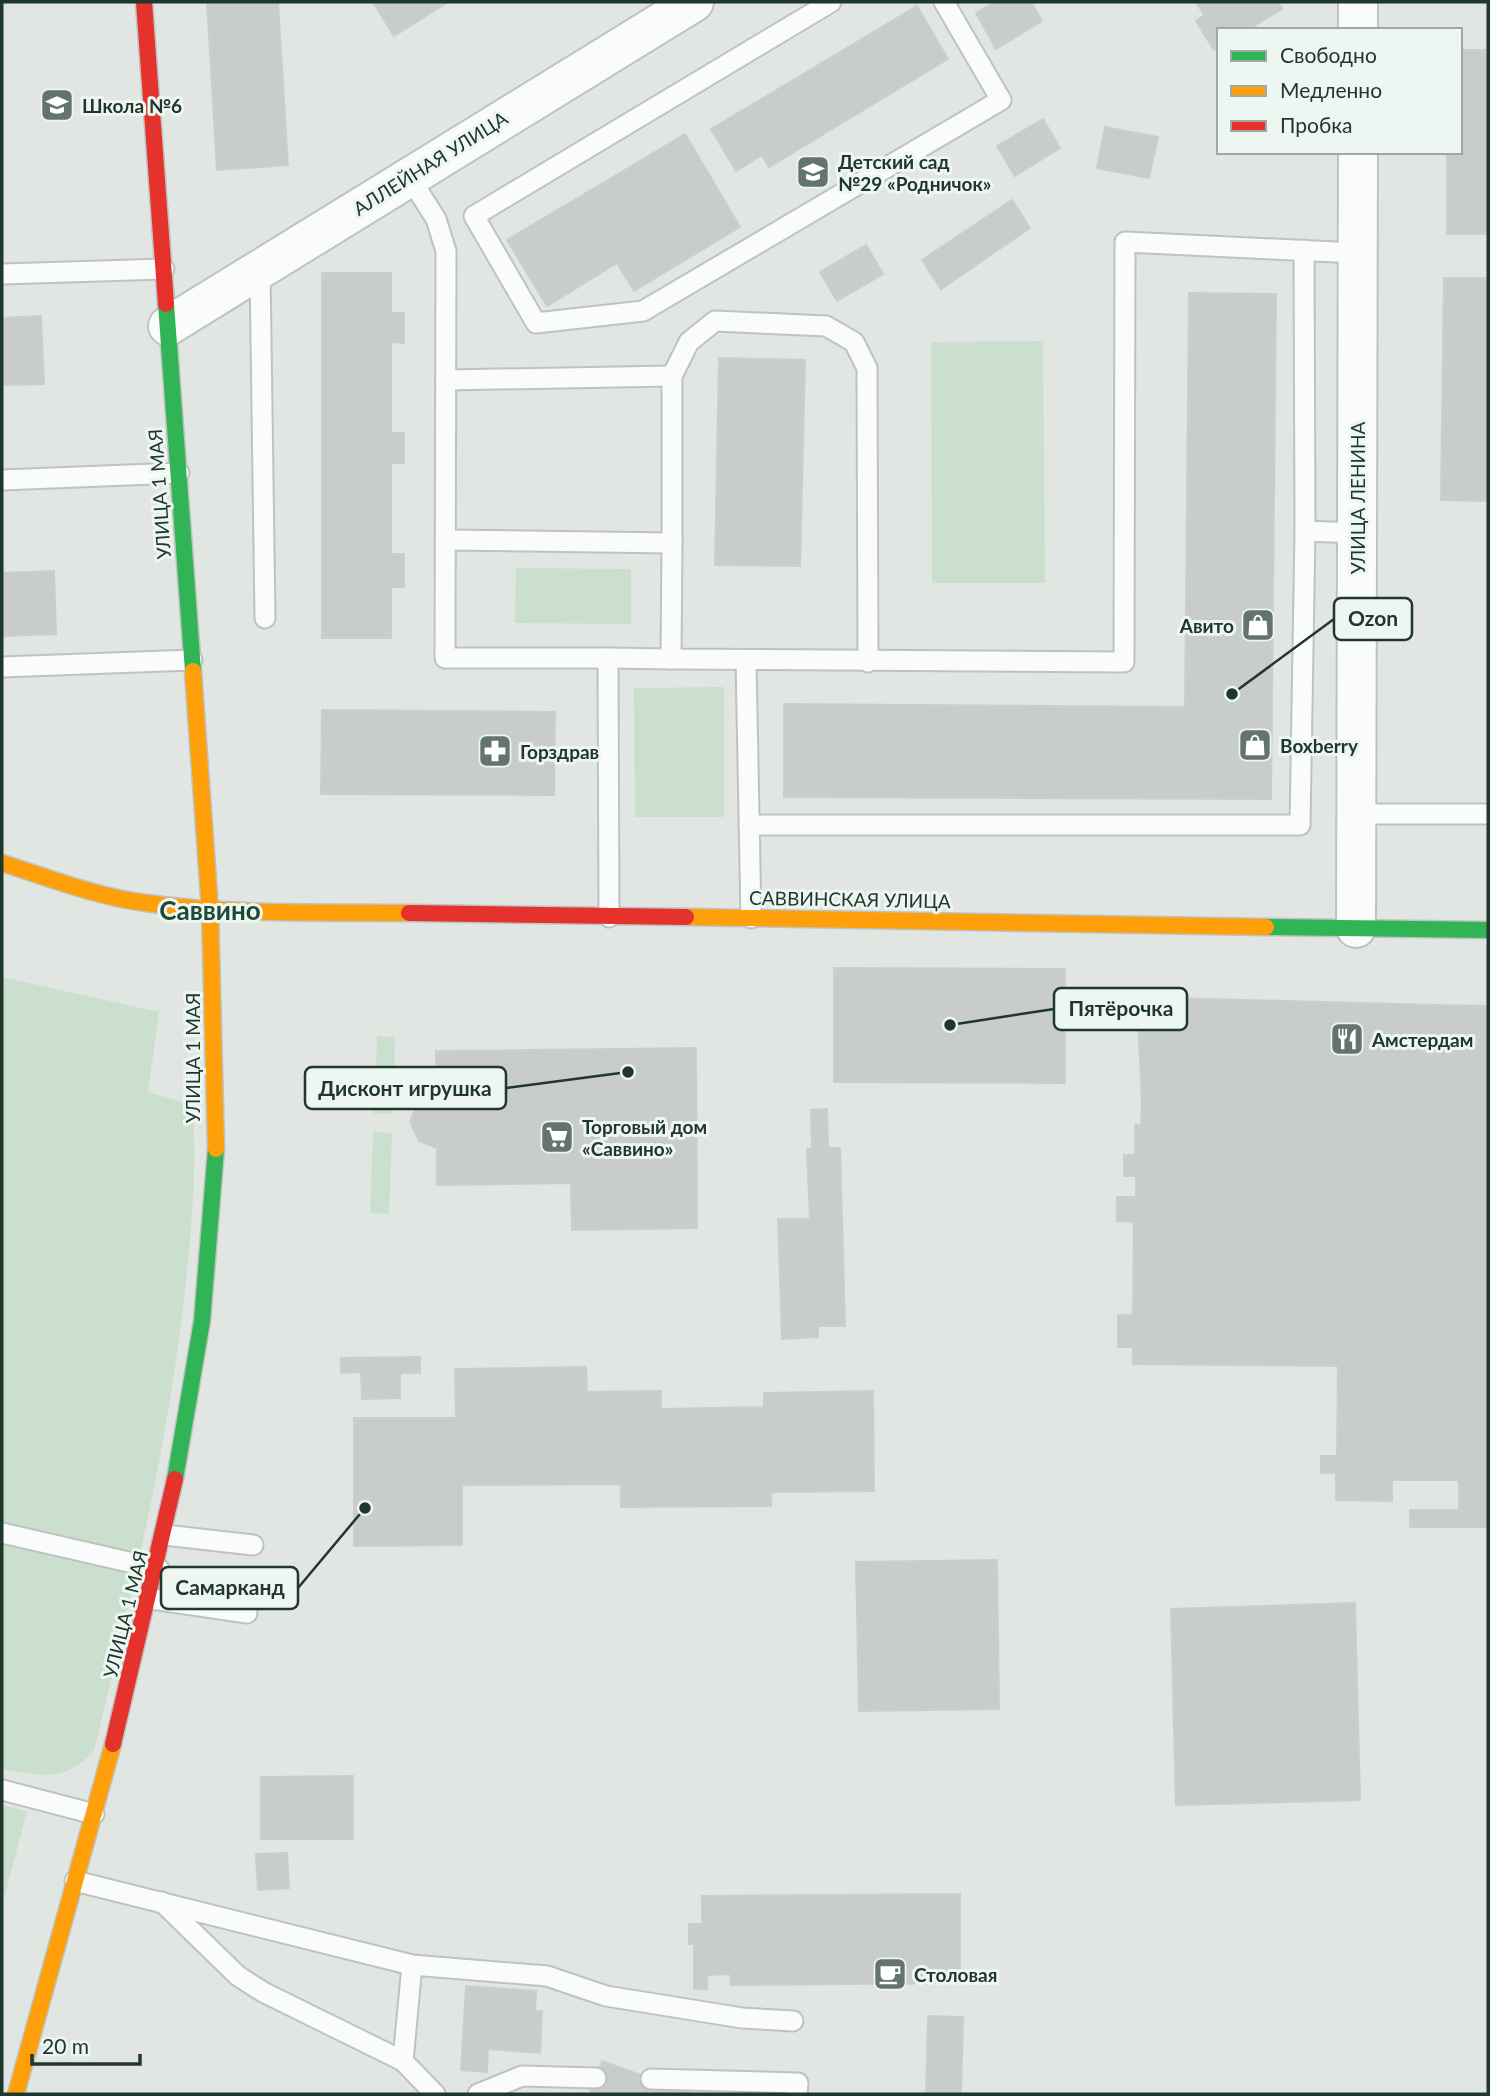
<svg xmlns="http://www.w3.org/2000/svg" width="1490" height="2096" font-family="Lato,sans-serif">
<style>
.green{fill:#cadfce}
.building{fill:#c8cdca;stroke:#cacfcc;stroke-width:2}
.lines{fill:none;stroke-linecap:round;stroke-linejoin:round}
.lane-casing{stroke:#bec3c0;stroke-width:23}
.street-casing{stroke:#bec3c0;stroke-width:42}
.fast-casing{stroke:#bdc4c0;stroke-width:19}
.slow-casing{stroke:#bdc4c0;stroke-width:19}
.jam-casing{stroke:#bdc4c0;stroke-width:19}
.lane{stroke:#fafbfb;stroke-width:19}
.street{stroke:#fafbfb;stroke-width:38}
.fast{stroke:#30b455;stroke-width:16}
.slow{stroke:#ff9f0a;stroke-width:16}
.jam{stroke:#e5322d;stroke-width:16}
.labels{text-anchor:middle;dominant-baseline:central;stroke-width:6;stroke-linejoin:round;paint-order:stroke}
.poi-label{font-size:19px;font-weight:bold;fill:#20372e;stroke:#eef6f1;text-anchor:start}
.street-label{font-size:19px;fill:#20372e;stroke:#eef6f1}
.district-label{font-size:26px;font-weight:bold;fill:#1e4838;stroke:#eef6f1}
.leader{fill:none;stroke:#20372e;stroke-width:2.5}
.callout-dot{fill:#20372e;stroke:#eef6f1;stroke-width:2.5}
.callout{fill:#eef6f1;stroke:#20372e;stroke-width:2.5}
.callout-label{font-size:21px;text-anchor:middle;font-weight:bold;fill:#20372e}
</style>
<rect width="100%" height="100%" fill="#e1e6e3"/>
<g class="green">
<polygon points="1043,341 1045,583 932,583 931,342"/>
<polygon points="516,568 631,569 631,624 515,623"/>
<polygon points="724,687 724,817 635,817 634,688"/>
<path d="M 2,977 L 159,1012 L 148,1092 L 180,1101 L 193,1112 C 197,1175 191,1235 184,1298 C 167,1452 130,1601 94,1751 C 62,1784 43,1775 2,1769 Z"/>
<polygon points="377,1036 395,1037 393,1114 374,1114"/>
<polygon points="373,1132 392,1133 389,1214 370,1213"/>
<polygon points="2,1805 27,1811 2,1906"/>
</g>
<g class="building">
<polygon points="207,2 278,2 288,165 217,170"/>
<polygon points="373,2 448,2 394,36"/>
<polygon points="995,2 1031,2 1042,21 996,49 976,13"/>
<polygon points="1196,2 1278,2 1282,9 1247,30 1219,30 1219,47 1214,50 1196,21 1204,15"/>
<polygon points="917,6 948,59 769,167 762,155 736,171 711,129"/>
<polygon points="1460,50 1488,50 1488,234 1447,234 1447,152 1460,152"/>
<polygon points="1043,119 1060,148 1015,176 997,146"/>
<polygon points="1105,127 1158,137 1149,178 1097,168"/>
<polygon points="685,134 740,227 634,291 617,263 547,306 507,240"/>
<polygon points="1012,200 1030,228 941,289 922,260"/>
<polygon points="866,245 883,274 837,301 820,272"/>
<polygon points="322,273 391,273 391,313 404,313 404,343 391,342 391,433 404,433 404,463 391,463 391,554 404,554 404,587 391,587 391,638 322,638"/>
<polygon points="1444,278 1488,278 1488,501 1441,500"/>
<polygon points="1189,293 1276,294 1271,799 784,797 784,704 1185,707"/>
<polygon points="41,316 44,384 2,385 2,318"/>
<polygon points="719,358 805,360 800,566 715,565"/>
<polygon points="54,571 56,634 2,636 2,573"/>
<polygon points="322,710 555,712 554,795 321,794"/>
<polygon points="834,968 1065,969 1065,1083 834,1082"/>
<polygon points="1137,997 1432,1005 1431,1105 1142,1102"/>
<polygon points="1432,1005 1488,1006 1488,1527 1410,1527 1410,1510 1459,1510 1459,1480 1392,1480 1392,1501 1336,1500 1336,1473 1321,1473 1321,1456 1337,1456 1338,1366 1133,1364 1133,1347 1118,1347 1118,1315 1133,1315 1134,1222 1117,1221 1117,1197 1136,1197 1136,1176 1124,1176 1124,1155 1135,1155 1135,1125 1141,1126 1142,1102 1431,1105"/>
<polygon points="696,1048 697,1228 572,1230 571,1183 437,1185 437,1148 419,1141 410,1122 418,1101 436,1091 436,1051"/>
<polygon points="827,1109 828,1148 840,1148 845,1326 818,1326 818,1337 782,1339 778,1219 810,1219 807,1149 812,1149 811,1110"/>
<polygon points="420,1357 420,1373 400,1373 400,1398 362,1399 361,1372 341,1373 341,1358"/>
<polygon points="586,1367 587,1392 661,1391 661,1409 764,1407 764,1393 873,1391 874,1491 771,1492 771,1506 621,1507 621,1484 462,1485 462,1545 354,1546 354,1418 456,1418 455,1369"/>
<polygon points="997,1560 999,1709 859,1711 856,1562"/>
<polygon points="1355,1603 1360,1800 1176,1805 1171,1609"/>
<polygon points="353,1776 353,1839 261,1839 261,1777"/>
<polygon points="287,1853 289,1888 258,1890 256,1854"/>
<polygon points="960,1894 960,1983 731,1985 730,1974 707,1975 707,1989 694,1989 694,1944 689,1944 689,1924 702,1924 702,1896"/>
<polygon points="466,1986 536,1991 535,2011 542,2011 540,2053 488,2049 487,2072 461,2070"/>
<polygon points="928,2016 963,2017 961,2094 926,2094"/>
<polygon points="602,2061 693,2094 590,2094"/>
</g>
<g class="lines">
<defs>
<g id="lane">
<polyline points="831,2 474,216 536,323 643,311 1001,100 944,2"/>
<polyline points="408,175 436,219 446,251 445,658 608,658 609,917"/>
<polyline points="260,270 265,618"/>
<polyline points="2,274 164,269"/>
<polyline points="446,380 672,376"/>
<polyline points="2,480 179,473"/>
<polyline points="1305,531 1357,533"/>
<polyline points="446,540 672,543 672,376 689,342 715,321 826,326 854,342 867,368 868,662"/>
<polyline points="672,543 671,659 1124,662 1125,242 1357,253"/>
<polyline points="608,658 671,659"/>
<polyline points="746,660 751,918"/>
<polyline points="2,667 192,660"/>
<polyline points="1356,814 1488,814"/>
<polyline points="749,825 1300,825 1305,531 1304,250"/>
<polyline points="2,1533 159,1569"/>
<polyline points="165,1535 253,1545"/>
<polyline points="152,1599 247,1613"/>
<polyline points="2,1790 94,1814"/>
<polyline points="75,1881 412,1965 547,1976 606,1996 742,2018 793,2021"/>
<polyline points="162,1902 238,1976 263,1992 403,2061 435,2094"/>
<polyline points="403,2061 412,1965"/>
<polyline points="651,2079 798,2083 797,2094"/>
<polyline points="478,2094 522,2076 596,2078"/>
</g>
<g id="street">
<polyline points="1358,30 1358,2"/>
<polyline points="168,326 694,2"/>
<polyline points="1356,928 1358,152"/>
</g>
<g id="fast">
<polyline points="166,304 193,671"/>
<polyline points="1266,927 1488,930"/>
<polyline points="175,1479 202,1321 216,1149"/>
</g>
<g id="slow">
<polyline points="193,671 210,910 216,1149"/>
<path d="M 2,863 C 49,878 97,897 146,903 C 233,915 322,912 409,913"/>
<polyline points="686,917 1266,927"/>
<polyline points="16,2094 113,1744"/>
</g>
<g id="jam">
<polyline points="144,2 166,304"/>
<polyline points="409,913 686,917"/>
<polyline points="113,1744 175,1479"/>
</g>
</defs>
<use href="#lane" class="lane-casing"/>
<use href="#street" class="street-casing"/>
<use href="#fast" class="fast-casing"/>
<use href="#slow" class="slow-casing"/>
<use href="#jam" class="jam-casing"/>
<use href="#lane" class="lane"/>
<use href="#street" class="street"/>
<use href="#fast" class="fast"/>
<use href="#slow" class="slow"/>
<use href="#jam" class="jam"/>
</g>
<defs>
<symbol id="school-square" viewBox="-11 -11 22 22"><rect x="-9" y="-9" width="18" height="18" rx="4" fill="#64746d" stroke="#eef6f1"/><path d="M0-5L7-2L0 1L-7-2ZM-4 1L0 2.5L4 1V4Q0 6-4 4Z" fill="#fff"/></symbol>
<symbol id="shop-square" viewBox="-11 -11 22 22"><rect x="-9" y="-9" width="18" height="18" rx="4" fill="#64746d" stroke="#eef6f1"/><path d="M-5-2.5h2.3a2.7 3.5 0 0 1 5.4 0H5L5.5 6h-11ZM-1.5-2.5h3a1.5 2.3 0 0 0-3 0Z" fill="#fff"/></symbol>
<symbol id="pharmacy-square" viewBox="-11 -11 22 22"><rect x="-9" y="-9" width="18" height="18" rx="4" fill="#64746d" stroke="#eef6f1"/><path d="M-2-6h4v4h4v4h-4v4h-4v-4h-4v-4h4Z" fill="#fff"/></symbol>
<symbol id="restaurant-square" viewBox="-11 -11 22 22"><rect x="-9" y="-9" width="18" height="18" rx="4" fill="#64746d" stroke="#eef6f1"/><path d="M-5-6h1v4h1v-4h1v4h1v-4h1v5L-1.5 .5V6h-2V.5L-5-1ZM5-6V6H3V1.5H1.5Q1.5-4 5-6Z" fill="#fff"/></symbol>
<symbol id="supermarket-square" viewBox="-11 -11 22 22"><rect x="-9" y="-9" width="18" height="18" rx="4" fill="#64746d" stroke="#eef6f1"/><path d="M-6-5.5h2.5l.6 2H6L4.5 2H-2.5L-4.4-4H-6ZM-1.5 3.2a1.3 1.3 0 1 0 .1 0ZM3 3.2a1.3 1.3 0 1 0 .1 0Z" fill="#fff"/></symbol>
<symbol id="cafe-square" viewBox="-11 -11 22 22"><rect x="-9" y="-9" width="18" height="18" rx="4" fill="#64746d" stroke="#eef6f1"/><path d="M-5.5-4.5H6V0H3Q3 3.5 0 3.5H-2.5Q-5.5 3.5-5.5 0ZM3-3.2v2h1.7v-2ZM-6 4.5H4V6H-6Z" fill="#fff"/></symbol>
</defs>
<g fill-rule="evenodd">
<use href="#school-square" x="38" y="86" width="38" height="38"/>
<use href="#school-square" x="794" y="153" width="38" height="38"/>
<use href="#shop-square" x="1239" y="606" width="38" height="38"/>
<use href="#shop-square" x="1236" y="726" width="38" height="38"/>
<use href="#pharmacy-square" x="476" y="732" width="38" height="38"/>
<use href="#restaurant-square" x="1328" y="1020" width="38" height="38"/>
<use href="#supermarket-square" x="538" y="1118" width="38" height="38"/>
<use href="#cafe-square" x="871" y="1955" width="38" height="38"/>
</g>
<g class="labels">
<g class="poi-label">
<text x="82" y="105">Школа №6</text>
<text x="838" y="161">Детский сад<tspan x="838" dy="22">№29 «Родничок»</tspan></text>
<text x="1234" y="625" text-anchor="end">Авито</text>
<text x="1280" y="745">Boxberry</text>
<text x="520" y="751">Горздрав</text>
<text x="1372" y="1039">Амстердам</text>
<text x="582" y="1126">Торговый дом<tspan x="582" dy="22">«Саввино»</tspan></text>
<text x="914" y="1974">Столовая</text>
</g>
<g class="street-label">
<text transform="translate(430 163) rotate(-32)">АЛЛЕЙНАЯ УЛИЦА</text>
<text transform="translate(159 494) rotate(-94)">УЛИЦА 1 МАЯ</text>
<text transform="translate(1357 498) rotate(-90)">УЛИЦА ЛЕНИНА</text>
<text transform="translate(850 899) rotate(1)">САВВИНСКАЯ УЛИЦА</text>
<text transform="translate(192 1058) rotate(-90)">УЛИЦА 1 МАЯ</text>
<text transform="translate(125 1614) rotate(-76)">УЛИЦА 1 МАЯ</text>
</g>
<g class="district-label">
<text x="210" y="910">Саввино</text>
</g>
</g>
<path class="leader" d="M1232 694L1334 619M950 1025L1054 1009M628 1072L506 1088M365 1508L298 1588"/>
<g class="callout-dot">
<circle cx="1232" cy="694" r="7"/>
<circle cx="950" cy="1025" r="7"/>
<circle cx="628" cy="1072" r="7"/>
<circle cx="365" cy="1508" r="7"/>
</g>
<g class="callout">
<rect x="1334" y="598" width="78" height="42" rx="7"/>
<rect x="1054" y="988" width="133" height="42" rx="7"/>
<rect x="305" y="1067" width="201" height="42" rx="7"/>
<rect x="161" y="1567" width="137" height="42" rx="7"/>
</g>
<g class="callout-label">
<text x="1373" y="626">Ozon</text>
<text x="1121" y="1016">Пятёрочка</text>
<text x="405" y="1096">Дисконт игрушка</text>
<text x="230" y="1595">Самарканд</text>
</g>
<rect width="1490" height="2096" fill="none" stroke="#20372e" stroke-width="7"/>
<rect x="1217" y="28" width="245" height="126" fill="#eef6f1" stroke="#9caaa3" stroke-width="2"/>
<rect x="1231" y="51" width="35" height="10" fill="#30b455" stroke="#9caaa3" stroke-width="2"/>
<text x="1280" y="63" font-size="21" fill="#20372e">Свободно</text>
<rect x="1231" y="86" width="35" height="10" fill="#ff9f0a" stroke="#9caaa3" stroke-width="2"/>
<text x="1280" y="98" font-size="21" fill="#20372e">Медленно</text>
<rect x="1231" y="121" width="35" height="10" fill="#e5322d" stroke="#9caaa3" stroke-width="2"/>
<text x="1280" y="133" font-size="21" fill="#20372e">Пробка</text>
<path d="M32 2054v10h108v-10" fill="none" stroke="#20372e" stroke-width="3.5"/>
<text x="42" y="2054" font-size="21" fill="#20372e" stroke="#eef6f1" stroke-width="5" paint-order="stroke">20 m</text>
</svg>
